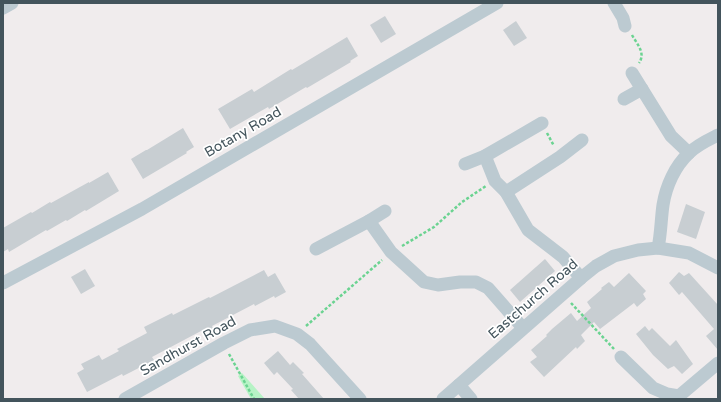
<svg xmlns="http://www.w3.org/2000/svg" width="721" height="402" font-family="'Varela Round',sans-serif">
<style>
.green{fill:#b6f3c5}
.building{fill:#c8ced2}
.lines{fill:none;stroke-linecap:round;stroke-linejoin:round}
.path{stroke:#6bd391;stroke-width:2.5;stroke-dasharray:3 2;stroke-linecap:butt}
.minor{stroke:#bccad1;stroke-width:13}
.labels{text-anchor:middle;dominant-baseline:central;stroke-width:3.5;stroke-linejoin:round;paint-order:stroke}
.street-label{font-size:14px;fill:#43545c;stroke:#fff}
</style>
<rect width="100%" height="100%" fill="#f0eced"/>
<polygon class="green" points="242,373 265,399 251,399 238,376"/>
<g class="building">
<polygon points="385,16 396,34 381,43 370,25"/>
<polygon points="516,21 527,38 514,46 503,30"/>
<polygon points="347,37 358,56 350,61 351,62 307,88 306,87 269,109 268,107 230,129 218,109 252,89 254,92 291,69 292,70"/>
<polygon points="183,128 194,147 186,152 187,153 143,179 131,159 146,150 147,150"/>
<polygon points="108,172 119,191 86,211 85,210 67,221 66,220 47,231 46,230 9,252 8,249 3,252 3,228 31,212 32,213 50,202 51,203 89,182 89,183"/>
<polygon points="686,204 705,212 696,239 677,232"/>
<polygon points="545,259 555,271 520,302 510,290"/>
<polygon points="85,269 95,286 81,294 71,277"/>
<polygon points="264,270 268,277 275,273 286,292 275,298 274,296 255,306 254,304 212,326 213,328 202,334 201,331 152,357 154,360 131,372 123,376 122,374 87,392 77,373 84,369 81,364 99,355 102,360 119,351 117,349 147,333 144,327 172,313 173,315 209,297 210,298"/>
<polygon points="679,272 684,276 689,273 718,305 718,350 706,336 714,329 682,292 679,295 669,283"/>
<polygon points="629,273 646,291 643,294 646,299 637,307 634,303 600,329 594,322 581,335 585,341 577,349 576,347 544,377 530,362 537,357 531,350 547,336 546,335 552,329 571,313 577,321 591,308 587,302 602,289 601,288 609,282 614,287"/>
<polygon points="645,326 649,331 652,328 670,346 676,340 693,364 682,374 674,366 668,369 653,355 636,334"/>
<polygon points="278,351 290,365 293,362 304,373 302,374 324,399 299,399 291,390 293,389 277,372 274,375 264,363"/>
</g>
<g class="lines">
<g class="path">
<path d="M 632,35 C 637,44 646,53 639,63"/>
<polyline points="547,133 554,146"/>
<polyline points="402,246 434,227 462,202 486,186"/>
<polyline points="571,303 614,349"/>
<polyline points="306,326 382,260"/>
<polyline points="229,354 254,399"/>
</g>
<g class="minor">
<polyline points="614,3 623,18 625,26"/>
<polyline points="3,8 12,3"/>
<polyline points="632,73 671,136 689,153"/>
<polyline points="624,99 642,89"/>
<polyline points="485,156 495,181 506,192 528,230 563,257 581,278"/>
<polyline points="465,164 485,156 542,123"/>
<polyline points="506,192 560,157 582,140"/>
<polyline points="369,221 391,252 424,282 438,285 460,282 476,282 488,288 523,328"/>
<path d="M 658,248 C 661,234 661,219 663,205 C 666,186 675,166 689,153 C 697,145 708,140 718,135"/>
<polyline points="316,249 369,221 385,211"/>
<polyline points="3,283 142,209 497,3"/>
<polyline points="621,357 653,388 667,394 679,396 718,363"/>
<polyline points="459,385 471,399"/>
<polyline points="125,399 224,343 250,330 275,326 297,334 310,344 360,399"/>
<polyline points="443,399 581,278 596,266 614,256 638,250 658,248 689,253 718,268"/>
</g>
</g>
<g class="labels">
<g class="street-label">
<text transform="translate(243 132) rotate(-30)">Botany Road</text>
<text transform="translate(533 299) rotate(-41)">Eastchurch Road</text>
<text transform="translate(188 346) rotate(-29)">Sandhurst Road</text>
</g>
</g>
<rect width="721" height="402" fill="none" stroke="#43545c" stroke-width="8"/>
</svg>
